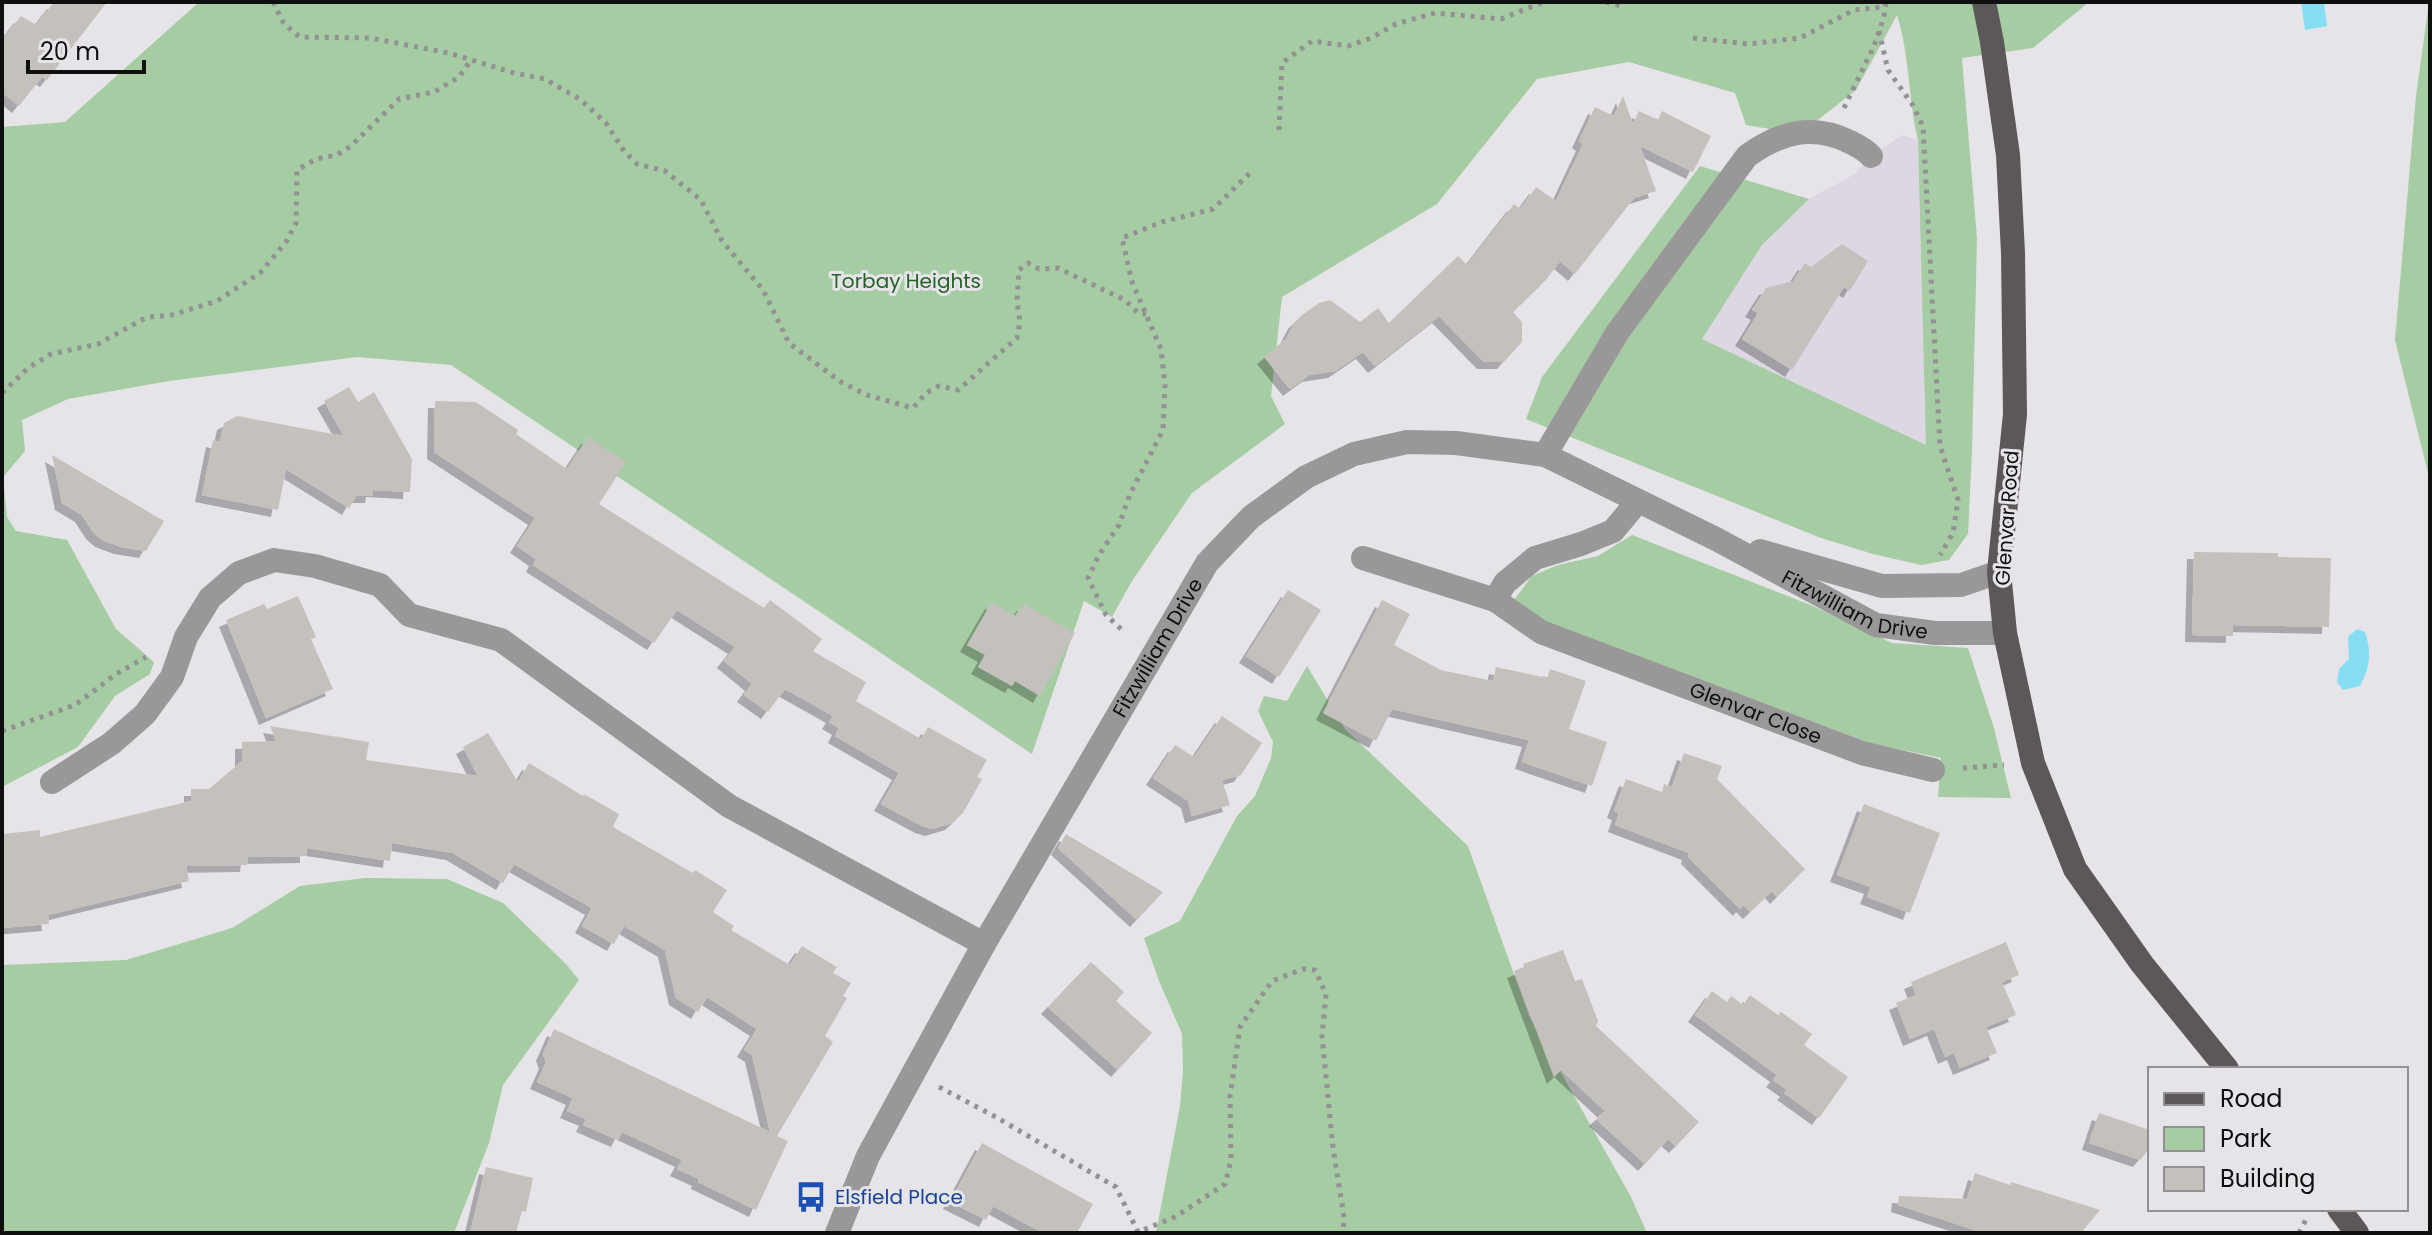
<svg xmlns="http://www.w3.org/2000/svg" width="2432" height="1235" font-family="Poppins,sans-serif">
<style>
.built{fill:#dcd7e2}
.green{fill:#a5cca2}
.water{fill:#86def2}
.building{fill:#c4c1bd;filter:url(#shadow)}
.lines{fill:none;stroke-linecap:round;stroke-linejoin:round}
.path{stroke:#939194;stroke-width:5;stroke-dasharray:4 6;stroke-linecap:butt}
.minor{stroke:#9a9798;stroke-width:24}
.major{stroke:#5c5758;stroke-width:24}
.labels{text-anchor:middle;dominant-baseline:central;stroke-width:6;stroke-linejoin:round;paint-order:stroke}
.park-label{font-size:20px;fill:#226423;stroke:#e7e4e9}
.street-label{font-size:20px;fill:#100f10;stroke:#e7e4e9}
.transit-label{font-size:20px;fill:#164399;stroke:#e7e4e9;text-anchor:start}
</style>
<defs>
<filter id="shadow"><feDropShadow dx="-7" dy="7" stdDeviation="0" flood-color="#0004"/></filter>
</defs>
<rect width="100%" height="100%" fill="#e7e4e9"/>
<polygon class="built" points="1902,135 1918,140 1927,446 1701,339 1762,245 1809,199 1855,174 1871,156"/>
<g class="green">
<path d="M 199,2 L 2089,2 L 2033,48 L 1962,58 L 1977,238 L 1972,451 L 1968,534 L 1949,560 L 1921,565 L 1873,554 L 1821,538 L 1526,419 L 1542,377 L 1700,166 L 1809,199 L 1762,245 L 1702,339 L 1926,445 L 1918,140 C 1908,99 1910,56 1897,15 L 1856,90 L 1800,134 L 1746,125 L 1735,93 L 1629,62 L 1537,79 L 1437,204 L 1282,297 L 1271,396 L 1285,424 L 1192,493 L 1132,581 L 1112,617 L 1084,601 L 1032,754 L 451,365 L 357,357 L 169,381 L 68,399 L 22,420 L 25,451 L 3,477 L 7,517 L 16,531 L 67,540 L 116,629 L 154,662 L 150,674 L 115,696 L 78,747 L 2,787 L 2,127 L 65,122 Z"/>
<polygon points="2429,2 2430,2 2430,481 2395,340 2416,96"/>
<polygon points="1632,535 1813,606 1892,643 1968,648 1994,728 2011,798 1938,797 1941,758 1870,743 1550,624 1513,601 1532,576 1558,565 1598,556"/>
<polygon points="1307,666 1345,729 1468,846 1529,1016 1631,1197 1647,1233 1156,1233 1180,1106 1183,1070 1182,1034 1159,981 1144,938 1180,921 1237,816 1255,796 1271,758 1273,742 1258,711 1264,696 1287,701"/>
<polygon points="365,878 447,879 503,903 566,964 579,980 503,1085 489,1143 454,1233 2,1233 2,965 126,960 232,928 300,886"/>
</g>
<g class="water">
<polygon points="2301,2 2324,2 2327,26 2305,30"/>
<path d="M 2357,629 L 2365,632 C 2372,653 2370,668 2360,686 L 2343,690 L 2337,682 L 2339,669 L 2349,659 L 2348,637 Z"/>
</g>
<g class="building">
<polygon points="54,2 107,2 47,80 42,77 19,106 2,92 2,40 21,16 36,25"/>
<polygon points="1623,96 1633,124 1639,111 1658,120 1662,111 1711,136 1693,172 1640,146 1656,191 1634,198 1575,274 1560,261 1546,280 1513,312 1522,322 1522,342 1504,362 1484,362 1439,316 1375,366 1363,352 1335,371 1309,375 1290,389 1264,357 1286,339 1295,322 1302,315 1319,303 1330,300 1360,322 1378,308 1389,323 1458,256 1467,265 1514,204 1520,209 1536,187 1556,201 1583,144 1579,141 1595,107 1614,116"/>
<polygon points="1842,244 1868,261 1850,291 1844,287 1792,370 1742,339 1758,313 1752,310 1766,288 1793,281 1805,263 1811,267"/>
<polygon points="349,387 358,402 374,392 412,459 410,492 373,490 372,496 356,496 349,508 286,469 278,510 202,495 213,440 220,442 224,423 237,416 344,436 324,401"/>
<polygon points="435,401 476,402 518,430 516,434 567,469 588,437 626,462 599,504 764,608 770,600 822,639 813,651 866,682 856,701 921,739 928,727 987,760 977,777 982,779 963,813 952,823 932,829 922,826 881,804 899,773 835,736 839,728 829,722 833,716 785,689 768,712 744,695 752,684 724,661 735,647 677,610 654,643 533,565 536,559 517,546 535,518 434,452"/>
<polygon points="52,455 164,521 146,551 121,547 102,540 93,532 82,515 62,503"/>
<polygon points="2194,552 2278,553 2278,557 2331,558 2329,627 2233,625 2233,636 2192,635"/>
<polygon points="1288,590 1321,610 1279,677 1246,656"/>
<polygon points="298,596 316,637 311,639 333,689 266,718 226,620 264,604 267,609"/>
<polygon points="1382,600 1410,614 1394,645 1441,670 1493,681 1496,667 1547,678 1550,669 1586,681 1569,729 1607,742 1592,786 1522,762 1529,740 1392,709 1376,741 1323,713"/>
<polygon points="992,602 1015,616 1024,604 1075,633 1040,696 1015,681 1012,686 978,667 985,655 967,645"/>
<polygon points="1222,716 1262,743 1241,775 1222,780 1230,805 1192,816 1188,801 1153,778 1175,745 1194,757"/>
<polygon points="270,726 369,742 366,760 478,776 463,747 488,733 518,782 529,763 583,796 584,794 619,814 613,827 693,873 695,870 727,890 713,912 734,926 731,930 790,965 802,946 837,967 833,973 851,983 843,996 847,998 825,1036 833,1042 777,1136 788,1141 756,1210 698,1182 699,1179 677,1169 682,1160 622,1132 618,1140 583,1125 586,1119 567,1111 573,1098 537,1082 546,1062 543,1054 554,1029 770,1132 752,1055 744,1050 757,1029 707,997 698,1012 676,998 665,950 624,926 614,944 582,926 592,908 514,864 503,883 453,853 392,843 390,861 307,848 307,856 248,857 247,865 186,866 189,881 48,915 49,924 2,928 2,834 40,830 40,837 191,801 191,789 209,789 242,761 242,742 276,741"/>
<polygon points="1684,753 1722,766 1717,779 1805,869 1777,897 1772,891 1750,912 1743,905 1740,909 1688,857 1689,853 1615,825 1619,813 1614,811 1626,779 1662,792 1664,784 1672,787"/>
<polygon points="1864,804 1940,833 1910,913 1867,897 1871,887 1837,875"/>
<polygon points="1066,834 1163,892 1137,920 1058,848"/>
<polygon points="2006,942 2019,975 2002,982 2016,1015 1986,1027 1997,1053 1960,1068 1954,1053 1945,1057 1934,1029 1910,1039 1896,1003 1916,995 1911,982"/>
<polygon points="1563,950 1575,981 1582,979 1598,1021 1596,1026 1699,1122 1676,1146 1668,1139 1645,1164 1596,1119 1605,1111 1561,1070 1554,1077 1514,971 1524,967 1523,964"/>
<polygon points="1091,962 1124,992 1116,1001 1152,1033 1118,1070 1048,1007"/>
<polygon points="1712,991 1727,1002 1731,996 1743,1005 1750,995 1778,1015 1781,1012 1812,1034 1804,1045 1848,1077 1819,1118 1784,1093 1787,1090 1773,1080 1777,1075 1695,1015"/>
<polygon points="2099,1113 2150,1130 2150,1148 2140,1160 2089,1143"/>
<polygon points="982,1143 1093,1204 1077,1233 1043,1233 993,1206 986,1220 950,1202"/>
<polygon points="486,1167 533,1178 526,1212 522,1211 516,1233 470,1233"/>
<polygon points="1975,1173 2010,1185 2011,1182 2100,1210 2081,1233 1984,1233 1898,1205 1899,1196 1967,1199"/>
</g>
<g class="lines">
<g class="path">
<polyline points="273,2 284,24 300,37 370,38 449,53 514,73 545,79 581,100 606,123 624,151 637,164 665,171 701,200 722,241 763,290 789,343 841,382 867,395 913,408 926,393 939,386 958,390 1017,338 1020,322 1017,301 1019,270 1028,263 1039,269 1058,268 1125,300 1138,313 1146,314"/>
<polyline points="1606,2 1621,6"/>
<polyline points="1879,31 1888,70 1912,104 1923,126 1940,446 1958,500 1953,533 1940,555"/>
<polyline points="1693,38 1748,44 1800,38 1854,10 1884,7"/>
<polyline points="1844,108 1874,46 1884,17 1886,2"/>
<polyline points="1279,130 1282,63 1312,41 1348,46 1371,38 1396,24 1435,13 1501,19 1543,2"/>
<polyline points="2,393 28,368 51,354 98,344 147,317 172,315 217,301 260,273 286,242 296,223 297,170 316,159 337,155 351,146 399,99 434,92 459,77 471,60"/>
<polyline points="1121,629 1106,615 1088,578 1099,555 1119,525 1130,494 1163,430 1165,385 1161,349 1132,282 1122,238 1162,222 1213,209 1250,173"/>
<polyline points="2,731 75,705 116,674 146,657"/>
<polyline points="1963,768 2004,765"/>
<polyline points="939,1087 994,1116 1116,1187 1138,1232 1175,1217 1225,1184 1231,1160 1230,1097 1240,1027 1272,981 1303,969 1315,970 1326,994 1322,1036 1333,1148 1344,1217 1343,1233"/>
<polyline points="2299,1233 2308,1216"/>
</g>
<g class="minor">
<path d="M 1545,455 L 1617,333 L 1747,156 C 1779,133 1812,123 1850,142 C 1858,146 1865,149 1871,156"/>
<path id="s1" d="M 1638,501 L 1613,531 L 1581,544 L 1535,558 L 1505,583 L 1495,600 L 1541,632 L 1862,753 L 1933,770"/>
<polyline points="1760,551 1882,586 1961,585 1999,572"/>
<polyline points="1363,558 1495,600"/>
<polyline points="52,782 112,743 145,714 172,677 186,637 210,598 239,573 274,560 315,566 380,585 409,615 501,640 729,806 984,944"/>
<path id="s2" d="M 837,1233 L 868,1156 L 984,944 L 1207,563 L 1251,517 L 1306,477 L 1354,454 L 1407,442 L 1456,443 L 1545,455 L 1716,539 L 1876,625 L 1935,633 L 2005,633"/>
</g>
<g class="major">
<polyline points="1984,2 1992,42 2008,155 2013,253 2015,414 1999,572 2005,633 2033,763 2075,869 2142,964 2227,1069"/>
<polyline points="2339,1209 2357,1233"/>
</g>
</g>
<defs>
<symbol id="bus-bare" viewBox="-9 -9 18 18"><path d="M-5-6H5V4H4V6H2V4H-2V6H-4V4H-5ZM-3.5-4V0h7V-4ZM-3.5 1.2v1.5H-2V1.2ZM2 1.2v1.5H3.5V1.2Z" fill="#1a4fb4" stroke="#e7e4e9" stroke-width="2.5" paint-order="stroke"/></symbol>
</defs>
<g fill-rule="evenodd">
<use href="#bus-bare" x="789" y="1175" width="44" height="44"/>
</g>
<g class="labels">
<g class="park-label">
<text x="906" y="281">Torbay Heights</text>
</g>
<g class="street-label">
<text transform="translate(2007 518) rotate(-86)">Glenvar Road</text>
<text stroke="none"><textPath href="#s2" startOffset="1490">Fitzwilliam Drive</textPath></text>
<text stroke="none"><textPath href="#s2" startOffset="668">Fitzwilliam Drive</textPath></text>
<text stroke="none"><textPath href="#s1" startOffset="466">Glenvar Close</textPath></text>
</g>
<g class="transit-label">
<text x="835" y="1197">Elsfield Place</text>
</g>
</g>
<rect width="2432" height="1235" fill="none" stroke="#100f10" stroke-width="8"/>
<rect x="2148" y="1067" width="260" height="144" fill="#e7e4e9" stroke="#918f92" stroke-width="2"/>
<rect x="2164" y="1093" width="40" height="12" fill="#5c5758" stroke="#918f92" stroke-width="2"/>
<text x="2220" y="1107" font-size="24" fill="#100f10">Road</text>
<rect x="2164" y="1127" width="40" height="24" fill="#a5cca2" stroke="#918f92" stroke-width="2"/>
<text x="2220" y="1147" font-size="24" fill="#100f10">Park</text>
<rect x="2164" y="1167" width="40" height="24" fill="#c4c1bd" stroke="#918f92" stroke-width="2"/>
<text x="2220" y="1187" font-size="24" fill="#100f10">Building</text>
<path d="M28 60v12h116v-12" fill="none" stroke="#100f10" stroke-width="4"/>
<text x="40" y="60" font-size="24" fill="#100f10" stroke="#e7e4e9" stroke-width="6" paint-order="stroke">20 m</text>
</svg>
